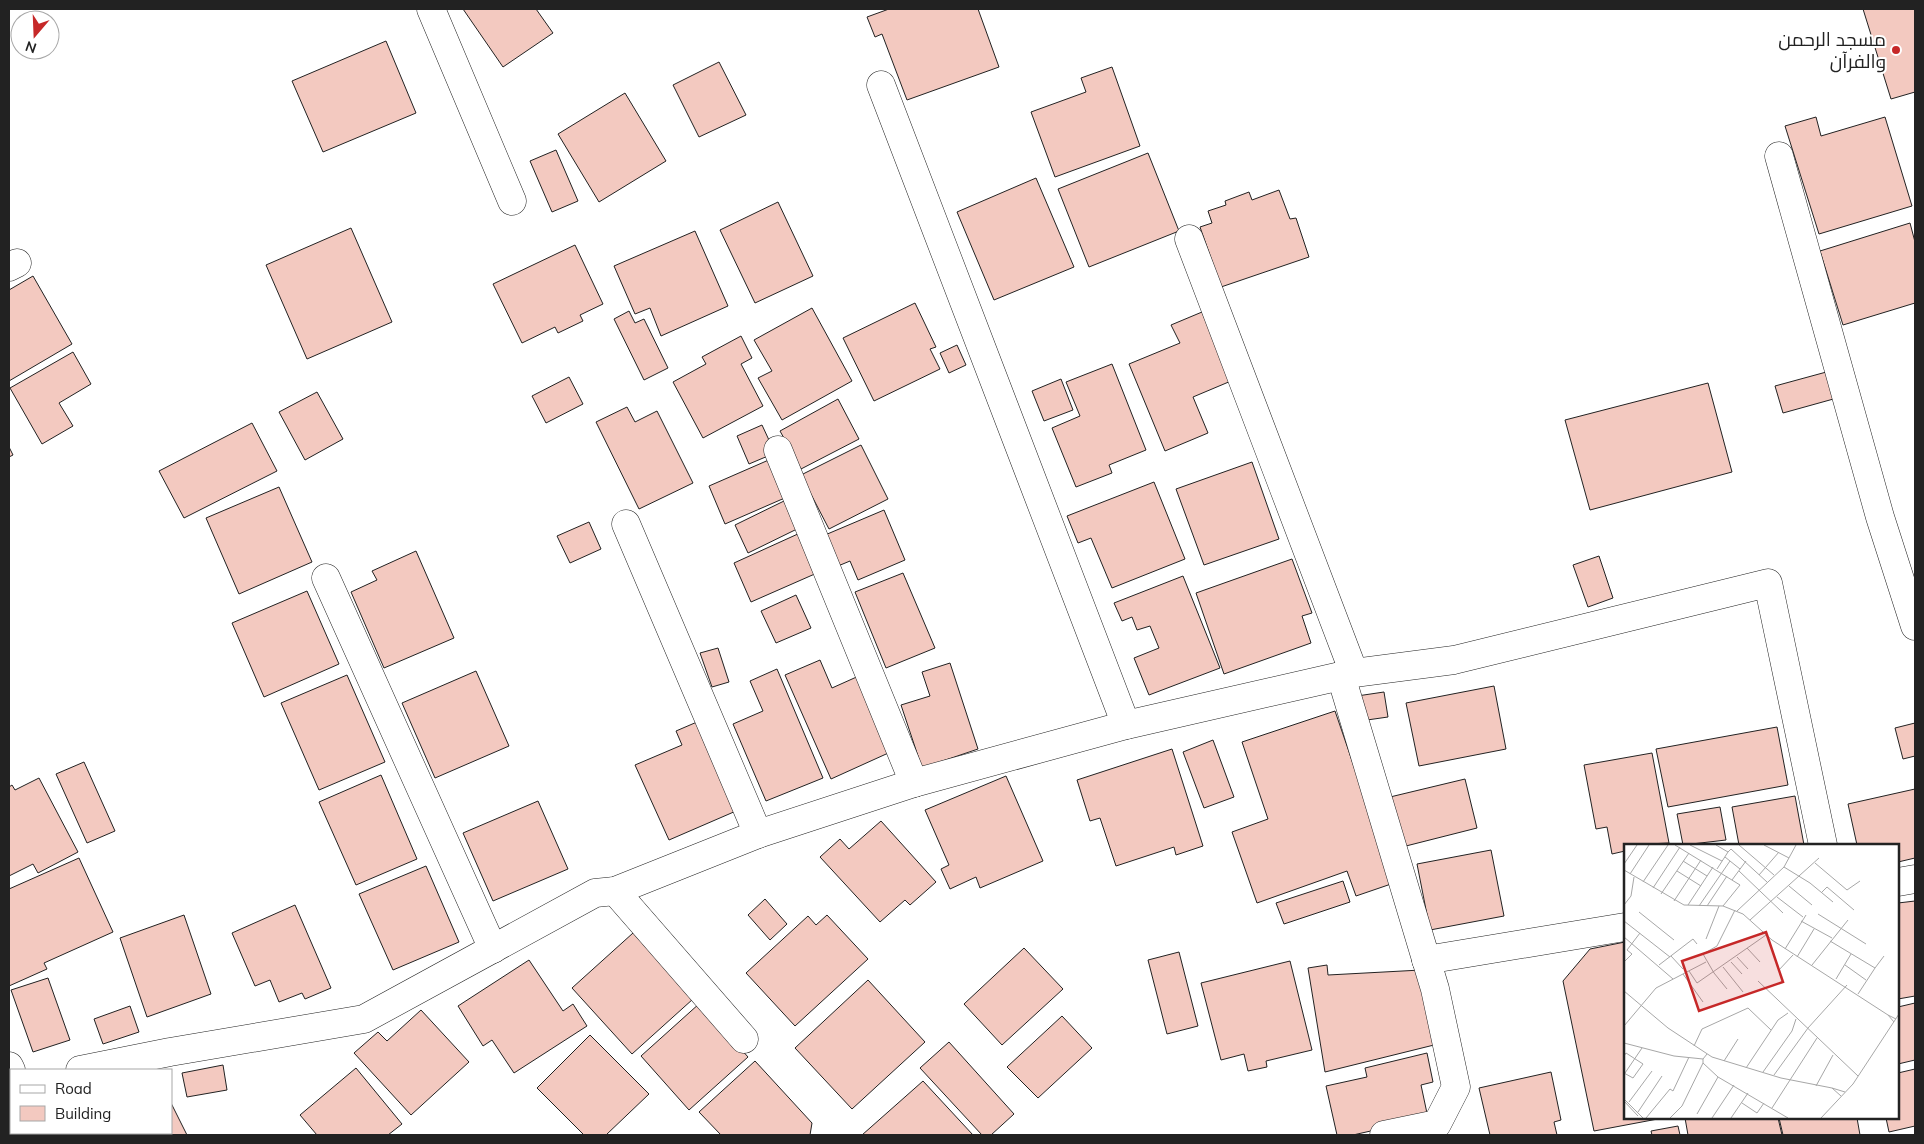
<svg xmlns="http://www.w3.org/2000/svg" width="1924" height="1144" font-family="Mulish,Cairo,sans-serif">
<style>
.building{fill:#f3c9c0;stroke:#222}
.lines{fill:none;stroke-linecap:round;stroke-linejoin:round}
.street-casing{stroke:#222;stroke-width:29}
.secondary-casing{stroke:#222;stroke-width:29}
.street{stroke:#fff;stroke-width:28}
.secondary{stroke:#fff;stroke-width:28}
.poi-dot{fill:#c62828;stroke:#fff;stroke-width:2}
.labels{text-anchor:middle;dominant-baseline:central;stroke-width:4;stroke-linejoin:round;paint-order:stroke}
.poi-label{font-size:19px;fill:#222;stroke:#fff;text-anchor:end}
.inset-road{fill:none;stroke:#a7a7a7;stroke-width:1}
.view{fill:#c62828;fill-opacity:0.15;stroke:#c62828;stroke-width:2.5}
.inset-edge{fill:none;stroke:#222;stroke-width:2.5}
</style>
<rect width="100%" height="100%" fill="#fff"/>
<g class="building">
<polygon points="463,9 536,9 553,33 503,67"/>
<polygon points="889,9 978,9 999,67 907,100 882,34 875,37 867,17"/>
<polygon points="1863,9 1915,9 1915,92 1891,99"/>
<polygon points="386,41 416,113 323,152 292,81"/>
<polygon points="719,62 746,115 699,137 673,85"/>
<polygon points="1112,67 1140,146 1055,177 1031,112 1086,92 1081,78"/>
<polygon points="625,93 666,161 599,202 558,134"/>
<polygon points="1816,117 1821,136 1885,117 1912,206 1819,234 1785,126"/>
<polygon points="556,150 578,201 552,212 530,161"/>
<polygon points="1148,153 1179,231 1089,267 1058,189"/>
<polygon points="1036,178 1074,267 994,300 957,212"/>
<polygon points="1279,190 1290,219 1296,218 1309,257 1221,287 1200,227 1212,223 1208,211 1226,205 1225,201 1249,192 1252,200"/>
<polygon points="778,202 813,276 755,303 720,230"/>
<polygon points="1910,223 1915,242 1915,303 1843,325 1820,251"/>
<polygon points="351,228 392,322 307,359 266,265"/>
<polygon points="695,231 728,306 661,336 650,308 635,314 614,266"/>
<polygon points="575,245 603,304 580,315 583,321 558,333 555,327 522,343 493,284"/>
<polygon points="33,276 72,344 9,381 9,290"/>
<polygon points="915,303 936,347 930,349 940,369 874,401 843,338"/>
<polygon points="812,308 852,381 782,420 758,378 772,371 754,340"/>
<polygon points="629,311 635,323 644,319 668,368 644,380 614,319"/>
<polygon points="1202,312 1231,381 1193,397 1208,433 1165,451 1129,364 1180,343 1171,325"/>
<polygon points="741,336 752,358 741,364 763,406 703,438 673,382 706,364 702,357"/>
<polygon points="957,345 966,365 949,373 940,353"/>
<polygon points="73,352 91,384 59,403 73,426 42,444 10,388"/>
<polygon points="1112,364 1146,450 1109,465 1112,473 1076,487 1052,428 1080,416 1066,382"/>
<polygon points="1830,371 1837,398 1783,413 1775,386"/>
<polygon points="569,377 583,404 546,423 532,396"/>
<polygon points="1061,379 1073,410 1044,421 1032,391"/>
<polygon points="1708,383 1732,472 1590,510 1565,420"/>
<polygon points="317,392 343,439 305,460 279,412"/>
<polygon points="838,399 859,439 801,469 780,431"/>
<polygon points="627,407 635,422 657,411 693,483 639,509 596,422"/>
<polygon points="252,423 277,471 184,518 159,471"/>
<polygon points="762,425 775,453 749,464 737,436"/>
<polygon points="861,445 888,499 829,529 801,475"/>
<polygon points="9,447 13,455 9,457"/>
<polygon points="771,459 787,497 725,524 709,486"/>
<polygon points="1252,462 1279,539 1204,565 1176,489"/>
<polygon points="1154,482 1185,559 1112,588 1091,538 1078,543 1067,516"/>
<polygon points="279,487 312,562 239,594 206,518"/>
<polygon points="784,501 797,529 748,553 735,525"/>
<polygon points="884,510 905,560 858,580 850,561 838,566 825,535"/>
<polygon points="589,522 601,549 570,563 557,536"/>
<polygon points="800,533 817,573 751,602 734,563"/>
<polygon points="416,551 454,638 384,668 351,592 377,580 372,571"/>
<polygon points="1599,556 1613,598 1588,607 1573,565"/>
<polygon points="1292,559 1312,613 1302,616 1311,643 1224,674 1196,593"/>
<polygon points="903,573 935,648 886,668 855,592"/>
<polygon points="1183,576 1220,668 1149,695 1134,658 1159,648 1150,626 1137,630 1132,617 1122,621 1114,603"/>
<polygon points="307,591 339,664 264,697 232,623"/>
<polygon points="796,595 811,628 776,643 761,611"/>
<polygon points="718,648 729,682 712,687 700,653"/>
<polygon points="820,660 832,688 861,675 895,750 831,779 785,675"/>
<polygon points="950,663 978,749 922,768 901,705 930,696 922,672"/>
<polygon points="777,669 823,778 766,801 733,724 763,711 750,681"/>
<polygon points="476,671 509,746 435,778 402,703"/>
<polygon points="347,675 385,762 319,790 281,703"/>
<polygon points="1494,686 1506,749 1419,766 1406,703"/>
<polygon points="1384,692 1388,717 1360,721 1357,696"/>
<polygon points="1335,711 1394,883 1356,896 1347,871 1257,903 1232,832 1268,819 1242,742"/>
<polygon points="697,722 736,811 669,840 635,765 682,745 676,731"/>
<polygon points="1915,723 1915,756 1903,759 1895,728"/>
<polygon points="1777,727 1788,785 1668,807 1656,749"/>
<polygon points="1213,740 1234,797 1204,808 1183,752"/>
<polygon points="1172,749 1203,846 1176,855 1174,847 1116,866 1100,818 1090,821 1077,780"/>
<polygon points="1652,753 1669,843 1625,845 1625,851 1612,854 1607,827 1596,829 1584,765"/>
<polygon points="84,762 115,831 87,843 56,774"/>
<polygon points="381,775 417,859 356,885 319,802"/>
<polygon points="1006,776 1043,861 980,888 976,877 950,889 941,869 949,865 925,810"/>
<polygon points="39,778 78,852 38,873 33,864 9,876 9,787 12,785 15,790"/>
<polygon points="1465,779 1477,828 1402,847 1390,797"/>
<polygon points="1915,789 1915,858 1898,862 1898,845 1857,845 1848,804"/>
<polygon points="1795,796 1804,845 1739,845 1732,807"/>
<polygon points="538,801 568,869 493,901 463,833"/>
<polygon points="1720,807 1726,840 1683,845 1677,814"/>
<polygon points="881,821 936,882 910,905 905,900 880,922 820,857 840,839 849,849"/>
<polygon points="1491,850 1504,916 1430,930 1417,864"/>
<polygon points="79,858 113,932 44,963 47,969 9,986 9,889"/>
<polygon points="426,866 459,942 393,970 359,894"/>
<polygon points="1343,881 1350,902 1284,924 1276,903"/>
<polygon points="765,899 787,924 770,940 748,915"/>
<polygon points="1915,901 1915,996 1898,999 1898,903"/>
<polygon points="295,905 331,988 305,999 302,993 279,1002 270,980 255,986 232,933"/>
<polygon points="184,915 211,994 147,1017 120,938"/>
<polygon points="827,915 868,959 795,1026 746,973 808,916 816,925"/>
<polygon points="633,933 693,999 632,1054 572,988"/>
<polygon points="1625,942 1625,1118 1663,1118 1594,1131 1563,981 1590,949"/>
<polygon points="1024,948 1063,989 1002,1045 964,1004"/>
<polygon points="1179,952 1198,1026 1167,1034 1148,960"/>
<polygon points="529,960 563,1011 573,1004 587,1026 514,1073 492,1040 483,1046 458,1006"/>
<polygon points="1290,961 1312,1050 1266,1061 1267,1067 1248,1071 1244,1054 1221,1060 1201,983"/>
<polygon points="1327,965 1328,975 1421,970 1438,1044 1325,1072 1308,968"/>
<polygon points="48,978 70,1040 33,1052 11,990"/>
<polygon points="868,980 925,1042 852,1109 795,1048"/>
<polygon points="700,1003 748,1057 689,1110 641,1056"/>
<polygon points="1915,1003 1915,1060 1898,1064 1898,1007"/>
<polygon points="130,1006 139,1032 103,1044 94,1019"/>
<polygon points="421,1010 469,1062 411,1115 354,1053 378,1032 387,1041"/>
<polygon points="1062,1016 1092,1048 1038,1098 1007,1067"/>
<polygon points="590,1035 649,1094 606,1135 584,1135 537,1088"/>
<polygon points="949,1042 1014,1114 991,1135 982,1135 920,1068"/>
<polygon points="1427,1053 1433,1082 1421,1085 1428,1118 1353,1135 1337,1135 1326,1086 1367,1077 1365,1068"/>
<polygon points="755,1061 812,1123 810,1135 721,1135 699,1112"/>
<polygon points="223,1065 227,1090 187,1097 182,1073"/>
<polygon points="356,1068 402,1124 388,1135 317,1135 300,1115"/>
<polygon points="1915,1069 1915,1126 1889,1132 1886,1118 1898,1118 1898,1073"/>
<polygon points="1551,1072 1561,1120 1554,1122 1557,1135 1490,1135 1479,1088"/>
<polygon points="923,1081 973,1135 862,1135"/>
<polygon points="171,1103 187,1135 90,1135 89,1133 171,1133"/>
<polygon points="1685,1118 1778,1118 1782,1135 1688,1135"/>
<polygon points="1779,1118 1857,1118 1860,1135 1783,1135"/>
<polygon points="1678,1126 1680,1135 1652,1135 1651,1131"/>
</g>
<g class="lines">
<defs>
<g id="street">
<polyline points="431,9 512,201"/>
<polyline points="881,85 1126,725"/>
<polyline points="1779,156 1880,517 1915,626"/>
<polyline points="1189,239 1354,673"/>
<polyline points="9,267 17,263"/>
<polyline points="778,450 914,783"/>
<polyline points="626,524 758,834"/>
<polyline points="326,578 493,949"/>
<polyline points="1341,676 1435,989 1456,1087 1437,1124 1384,1135"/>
<polyline points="1898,882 1915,879"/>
<polyline points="615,891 744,1039"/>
<polyline points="1426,960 1625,927"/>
<polyline points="80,1070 170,1052 364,1019 595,893 615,891 758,834 914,783 1126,725 1354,673 1454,660 1768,583 1823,845"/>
</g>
<g id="secondary">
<polyline points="9,1066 11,1070"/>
<polyline points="44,1133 46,1135"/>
</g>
</defs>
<use href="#street" class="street-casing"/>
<use href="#secondary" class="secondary-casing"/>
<use href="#street" class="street"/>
<use href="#secondary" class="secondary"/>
</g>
<circle class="poi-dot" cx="1896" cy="50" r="5"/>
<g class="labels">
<g class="poi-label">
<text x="1886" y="39">مسجد الرحمن<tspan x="1886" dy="22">والفرآن</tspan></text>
</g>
</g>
<g transform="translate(1624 844)">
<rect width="275" height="275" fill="#fff"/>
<path class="inset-road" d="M 51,1 L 116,41 L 99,62M 66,1 L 98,17M 92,1 L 104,8 L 107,5 L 143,38M 115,1 L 150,31M 140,1 L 165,14M 101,13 L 116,25M 59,17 L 83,32M 191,19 L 223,46 L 236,37M 0,20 L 13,1M 160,23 L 186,39 L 209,58M 93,25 L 104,8M 0,26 L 60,61 L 99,62 L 119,70 L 148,96 L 264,171M 53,27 L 77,42M 115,27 L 159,69M 6,30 L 25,1M 135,31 L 155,8M 108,36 L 122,17M 19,38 L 44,1M 165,42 L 188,61M 29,44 L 56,3M 198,48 L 203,43 L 230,66M 37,50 L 65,9M 153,53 L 179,73M 50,57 L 77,16M 0,61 L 7,52 L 10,33M 64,61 L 89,23M 75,62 L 106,17M 83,62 L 103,32M 113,67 L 160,23 L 172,1M 15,68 L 50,96M 194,70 L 242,100M 126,76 L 195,14M 0,77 L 46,113M 177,77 L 208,94M 0,93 L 49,135M 82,95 L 95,62M 206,97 L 251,124 L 260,112M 123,104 L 136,118M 161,105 L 182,71M 47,112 L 59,125M 113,113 L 124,125M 173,113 L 190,85M 0,118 L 8,110 L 3,106 L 16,89M 107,118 L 118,130M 35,121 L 69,95 L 73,100M 188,121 L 224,76M 221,121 L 242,136M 99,123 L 119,148M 65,127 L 73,139 L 142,91M 154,127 L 169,111M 90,129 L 79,110 L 93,102 L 111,66M 90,129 L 103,145M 59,130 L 79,158M 212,135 L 227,110M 134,137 L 234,232M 0,147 L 44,184 L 88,213 L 157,234 L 208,244M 234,150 L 251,124M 270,178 L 264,171 L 272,175M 0,182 L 32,144 L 82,118M 0,199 L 50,212 L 79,215 L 83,210M 70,202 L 78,185 L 124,164 L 147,186M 0,212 L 2,209 L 19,220 L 9,234 L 0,229M 79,215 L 79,219 L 94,233 L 164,274M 100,217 L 114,195M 122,224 L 154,176 L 164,169M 139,228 L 168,187 L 172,175M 1,229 L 18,204M 150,231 L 184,184 L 223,141M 192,242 L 209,211M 217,252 L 208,244 L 221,248M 0,255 L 19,274M 0,257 L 14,272M 5,258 L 28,227M 118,259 L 133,269 L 140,259M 148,264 L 193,194M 14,268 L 38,232M 73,270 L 94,233M 22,274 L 46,245 L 49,247 L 65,213M 46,274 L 58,262 L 79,219M 88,274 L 110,241M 107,274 L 124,249M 197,274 L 229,240 L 275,170"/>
<path class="view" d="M 142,88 L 159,138 L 75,167 L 58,117 Z"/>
<rect width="275" height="275" class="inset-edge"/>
</g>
<rect width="1924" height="1144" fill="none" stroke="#222222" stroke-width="20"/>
<rect x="10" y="1069" width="162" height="65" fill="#ffffff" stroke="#a7a7a7"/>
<rect x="20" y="1085" width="25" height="8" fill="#ffffff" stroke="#a7a7a7"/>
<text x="55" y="1094" font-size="15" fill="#222222">Road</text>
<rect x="20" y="1106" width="25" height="15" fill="#f3c9c0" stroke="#a7a7a7"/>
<text x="55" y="1119" font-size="15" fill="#222222">Building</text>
<g transform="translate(35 35) rotate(199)"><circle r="24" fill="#ffffff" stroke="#a7a7a7"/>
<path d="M0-4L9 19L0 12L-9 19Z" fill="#c62828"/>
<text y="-8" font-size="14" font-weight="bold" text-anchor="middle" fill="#222222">N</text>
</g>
</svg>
